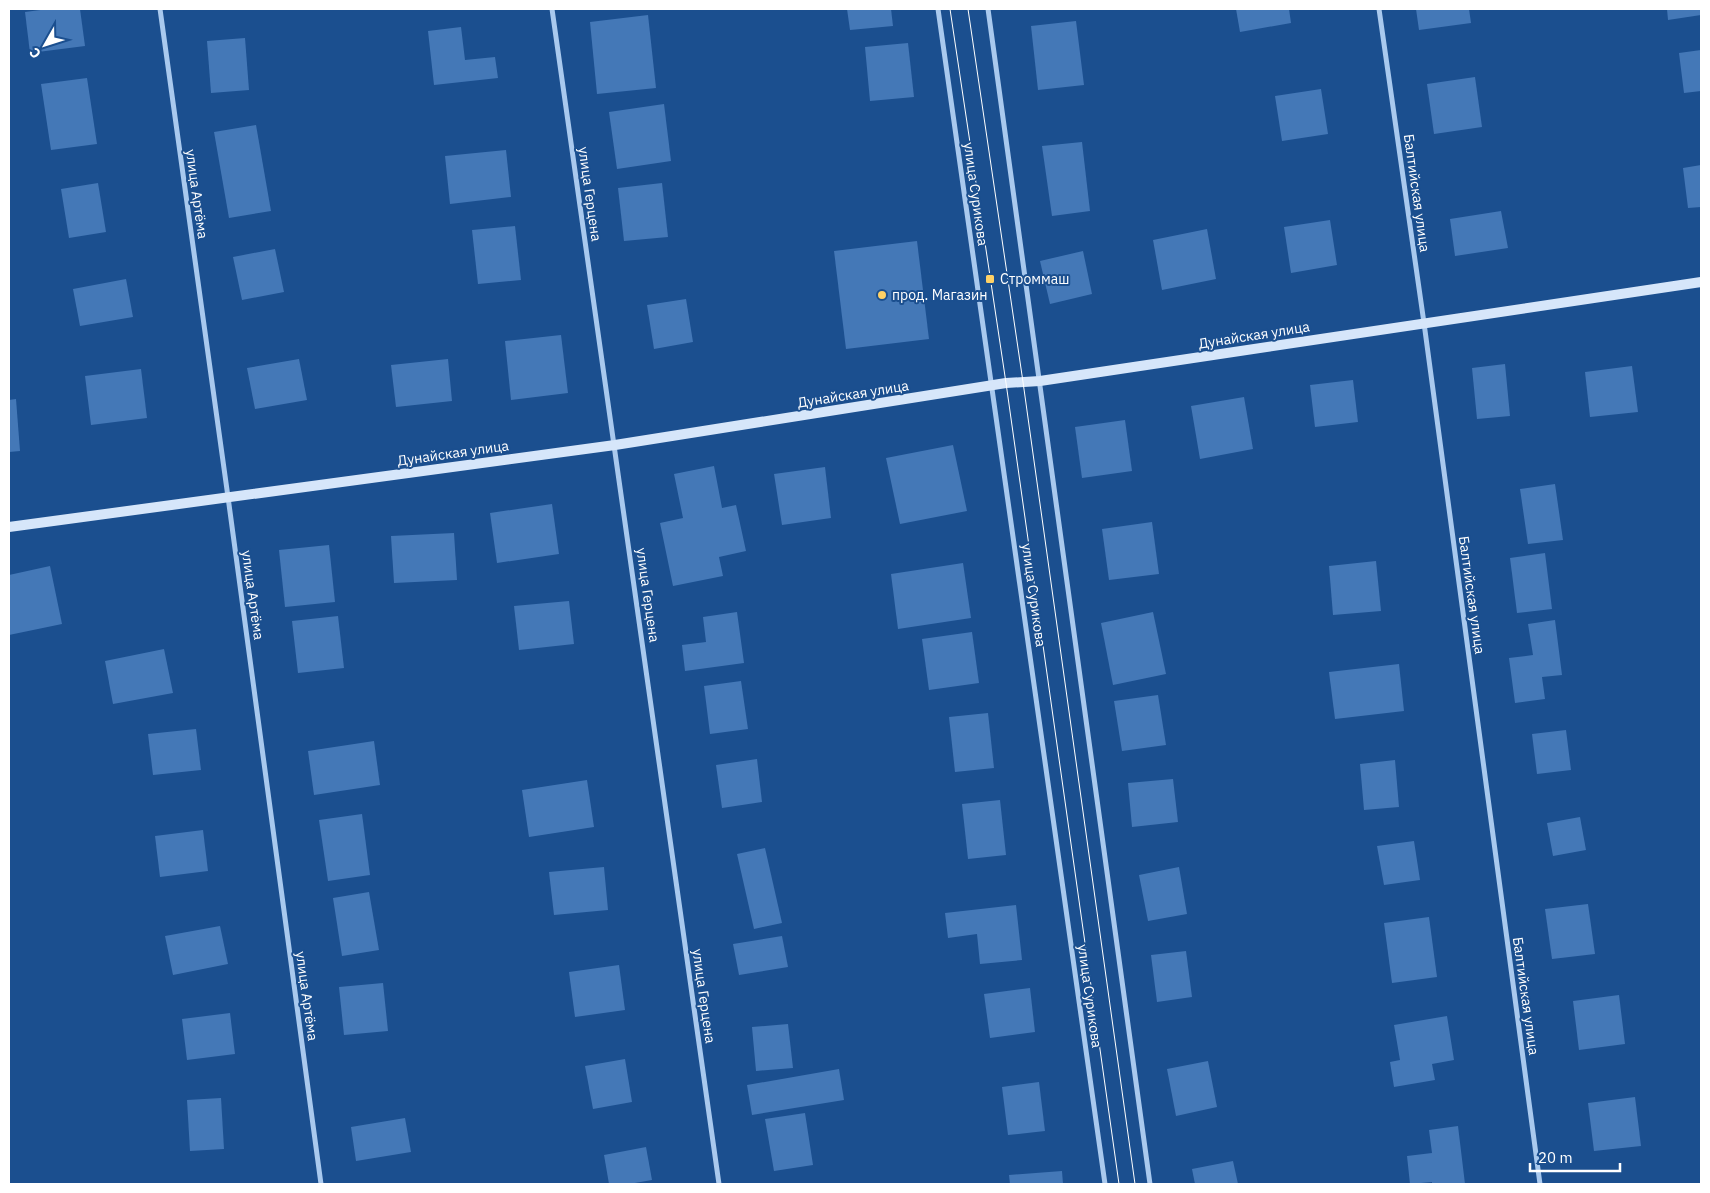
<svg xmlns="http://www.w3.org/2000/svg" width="1710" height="1193" font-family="'IBM Plex Sans',sans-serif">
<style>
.building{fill:#4478b7}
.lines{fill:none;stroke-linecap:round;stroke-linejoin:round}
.street{stroke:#a9c9ee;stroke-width:5}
.secondary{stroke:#d6e6fa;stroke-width:10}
.tram{stroke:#fff;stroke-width:1}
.poi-dot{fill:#ffd166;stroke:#1b4f8f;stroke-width:2}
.labels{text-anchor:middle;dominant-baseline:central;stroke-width:4;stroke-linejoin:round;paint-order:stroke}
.street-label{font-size:14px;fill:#fff;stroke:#1b4f8f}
.poi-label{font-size:14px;fill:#fff;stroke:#1b4f8f;text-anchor:start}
</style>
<rect width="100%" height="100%" fill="#1b4f8f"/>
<g class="building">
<polygon points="48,9 80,9 85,46 30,53 25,12"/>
<polygon points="847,9 891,9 893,26 850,30"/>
<polygon points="1236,9 1289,9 1291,23 1240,32"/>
<polygon points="1416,9 1469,9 1471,23 1419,30"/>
<polygon points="1667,9 1701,9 1701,15 1668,20"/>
<polygon points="648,15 656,88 597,94 590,22"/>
<polygon points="1076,21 1084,85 1038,90 1031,26"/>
<polygon points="461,27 465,60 495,57 498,78 434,85 428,31"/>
<polygon points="245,38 249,90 211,93 207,41"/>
<polygon points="908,43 914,97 870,101 865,47"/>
<polygon points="1701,50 1701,91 1684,93 1679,53"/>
<polygon points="1475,77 1482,127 1434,134 1427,84"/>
<polygon points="87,78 97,144 51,150 41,84"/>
<polygon points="1321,89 1328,134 1282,141 1275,96"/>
<polygon points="664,104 671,161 617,169 609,112"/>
<polygon points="256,125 271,211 229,218 214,132"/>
<polygon points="1082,142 1090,211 1052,216 1042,146"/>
<polygon points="506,150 511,197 450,204 445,156"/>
<polygon points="1701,165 1701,207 1688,208 1683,168"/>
<polygon points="98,183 106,232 69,238 61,189"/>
<polygon points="662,183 668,237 624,241 618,188"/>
<polygon points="1501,211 1508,248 1455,256 1450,219"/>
<polygon points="1330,220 1337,265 1291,273 1284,227"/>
<polygon points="515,226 521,280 478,284 472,230"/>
<polygon points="1207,229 1216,279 1162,290 1153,240"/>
<polygon points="917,241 929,339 846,349 834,251"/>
<polygon points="275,249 284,292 242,300 233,257"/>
<polygon points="1083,251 1092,294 1050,304 1040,261"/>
<polygon points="126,279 133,317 80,326 73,289"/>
<polygon points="686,299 693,342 654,349 647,305"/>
<polygon points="561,335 568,393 511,400 505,341"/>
<polygon points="299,359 307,400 255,409 247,368"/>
<polygon points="448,359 452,401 396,407 391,365"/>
<polygon points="1505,364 1510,416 1477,419 1472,368"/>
<polygon points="1632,366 1638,412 1590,417 1585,372"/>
<polygon points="141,369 147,418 91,425 85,376"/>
<polygon points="1353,380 1358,422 1315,427 1310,385"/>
<polygon points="1244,397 1253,449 1200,459 1191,406"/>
<polygon points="16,399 20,451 9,452 9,400"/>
<polygon points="1125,420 1132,471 1082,478 1075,427"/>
<polygon points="953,445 967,511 900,524 886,458"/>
<polygon points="714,466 722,508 736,505 746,551 719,557 723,576 673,586 660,523 683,518 674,474"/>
<polygon points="825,467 831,518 782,525 774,474"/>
<polygon points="1555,484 1563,540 1528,544 1520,489"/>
<polygon points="552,504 559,554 497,563 490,513"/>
<polygon points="1152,522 1159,574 1109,580 1102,529"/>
<polygon points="454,533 457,580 394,583 391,536"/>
<polygon points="329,545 335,602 285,607 279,550"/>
<polygon points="1545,553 1552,609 1517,613 1510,558"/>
<polygon points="1376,561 1381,611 1333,615 1329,566"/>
<polygon points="963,563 971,618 898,629 891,574"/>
<polygon points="50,566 62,624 9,635 9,575"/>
<polygon points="569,601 574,644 519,650 514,606"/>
<polygon points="737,612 744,663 685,671 682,645 706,642 703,617"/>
<polygon points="1153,612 1166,674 1113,685 1101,623"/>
<polygon points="338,616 344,668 298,673 292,621"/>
<polygon points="1555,620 1562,675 1542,677 1545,699 1515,703 1509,658 1533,655 1528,624"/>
<polygon points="972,632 979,683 929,690 922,639"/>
<polygon points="164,649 173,693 113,704 105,661"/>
<polygon points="1399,664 1404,711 1335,719 1329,672"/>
<polygon points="741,681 748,729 710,734 704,686"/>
<polygon points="1158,695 1166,745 1122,751 1114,701"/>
<polygon points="988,713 994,768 955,772 949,717"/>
<polygon points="196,729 201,770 153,775 148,734"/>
<polygon points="1566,730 1571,770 1537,774 1532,734"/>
<polygon points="374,741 380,785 314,795 308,751"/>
<polygon points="757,759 762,802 722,808 716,765"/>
<polygon points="1395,760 1399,807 1364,810 1360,764"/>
<polygon points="1173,779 1178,822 1132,827 1128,783"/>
<polygon points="587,780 594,827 529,837 522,790"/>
<polygon points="1000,800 1006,855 968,859 962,804"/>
<polygon points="362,814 370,875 328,881 319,820"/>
<polygon points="1580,817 1586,850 1553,856 1547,823"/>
<polygon points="203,830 208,871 160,877 155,836"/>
<polygon points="1414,841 1420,880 1384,885 1377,846"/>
<polygon points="765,848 782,923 754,929 737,854"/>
<polygon points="604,867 608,910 554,915 549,872"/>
<polygon points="1179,867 1187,914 1148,921 1139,875"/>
<polygon points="369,892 379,950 342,956 333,898"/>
<polygon points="1588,904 1595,954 1552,959 1545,909"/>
<polygon points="1016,905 1022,960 980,964 977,934 948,938 945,913"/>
<polygon points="1429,917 1437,977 1392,983 1384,923"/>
<polygon points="220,926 228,964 173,975 165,936"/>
<polygon points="782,936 788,967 739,975 733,944"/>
<polygon points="1186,951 1192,997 1157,1002 1151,955"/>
<polygon points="619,965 625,1010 575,1017 569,972"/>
<polygon points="383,983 388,1031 344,1035 339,987"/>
<polygon points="1030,988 1035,1032 990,1038 984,994"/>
<polygon points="1619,995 1625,1044 1579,1050 1573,1001"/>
<polygon points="230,1013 235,1054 187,1060 182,1019"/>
<polygon points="1447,1016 1454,1060 1432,1064 1435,1080 1394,1087 1390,1062 1400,1060 1394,1025"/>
<polygon points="788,1024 793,1068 756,1071 752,1027"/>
<polygon points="625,1059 632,1102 593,1109 585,1066"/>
<polygon points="1208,1061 1217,1107 1176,1116 1167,1069"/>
<polygon points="839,1069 844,1100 752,1115 747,1085"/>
<polygon points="1039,1082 1045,1131 1008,1135 1002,1087"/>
<polygon points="1635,1097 1641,1146 1594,1151 1588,1103"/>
<polygon points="221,1098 224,1149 190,1151 187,1100"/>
<polygon points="805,1113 813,1165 774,1171 765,1119"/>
<polygon points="405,1118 411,1152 356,1161 351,1127"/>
<polygon points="1458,1126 1465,1184 1432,1184 1432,1182 1410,1184 1407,1156 1432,1153 1429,1130"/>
<polygon points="646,1147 652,1180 629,1184 609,1184 604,1155"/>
<polygon points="1233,1161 1238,1184 1195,1184 1192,1169"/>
<polygon points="1062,1171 1063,1184 1010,1184 1009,1175"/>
</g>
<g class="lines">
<g class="street">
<polyline points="160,9 228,497 321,1184"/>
<polyline points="552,9 719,1184"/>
<polyline points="938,9 1105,1184"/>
<polyline points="988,9 1150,1184"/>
<polyline points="1379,9 1424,323 1540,1184"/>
</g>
<polyline class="secondary" points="9,527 615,445 1006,383 1040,381 1701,282"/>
<g class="tram">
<polyline points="950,9 1006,383 1119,1184"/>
<polyline points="968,9 1023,382 1135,1184"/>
</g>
</g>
<g class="poi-dot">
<rect x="985" y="274" width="10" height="10" rx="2.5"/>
<circle cx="882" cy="295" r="5"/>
</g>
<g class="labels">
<g class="street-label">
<text transform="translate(1417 193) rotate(82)">Балтийская улица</text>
<text transform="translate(197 194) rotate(82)">улица Артёма</text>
<text transform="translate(590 194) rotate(82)">улица Герцена</text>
<text transform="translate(976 194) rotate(82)">улица Сурикова</text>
<text transform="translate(1254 335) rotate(-9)">Дунайская улица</text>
<text transform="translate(853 394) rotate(-9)">Дунайская улица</text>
<text transform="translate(453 453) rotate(-8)">Дунайская улица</text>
<text transform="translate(253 595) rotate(82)">улица Артёма</text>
<text transform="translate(648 595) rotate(82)">улица Герцена</text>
<text transform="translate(1034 595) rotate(82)">улица Сурикова</text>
<text transform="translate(1472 595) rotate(82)">Балтийская улица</text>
<text transform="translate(307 996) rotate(82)">улица Артёма</text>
<text transform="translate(704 996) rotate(82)">улица Герцена</text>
<text transform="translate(1090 996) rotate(82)">улица Сурикова</text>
<text transform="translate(1526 996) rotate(82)">Балтийская улица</text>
</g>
<g class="poi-label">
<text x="1000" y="279">Строммаш</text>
<text x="892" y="295">прод. Магазин</text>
</g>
</g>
<rect width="1710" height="1193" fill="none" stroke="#ffffff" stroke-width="20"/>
<g transform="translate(45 45) rotate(231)" stroke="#1b4f8f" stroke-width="4" paint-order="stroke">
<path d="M0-4L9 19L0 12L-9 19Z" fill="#ffffff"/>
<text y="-8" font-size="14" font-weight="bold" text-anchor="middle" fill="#ffffff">С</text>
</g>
<path d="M1530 1163v8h90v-8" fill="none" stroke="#ffffff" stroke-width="2.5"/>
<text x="1538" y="1163" font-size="15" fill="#ffffff" stroke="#1b4f8f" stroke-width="4" paint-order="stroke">20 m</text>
</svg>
